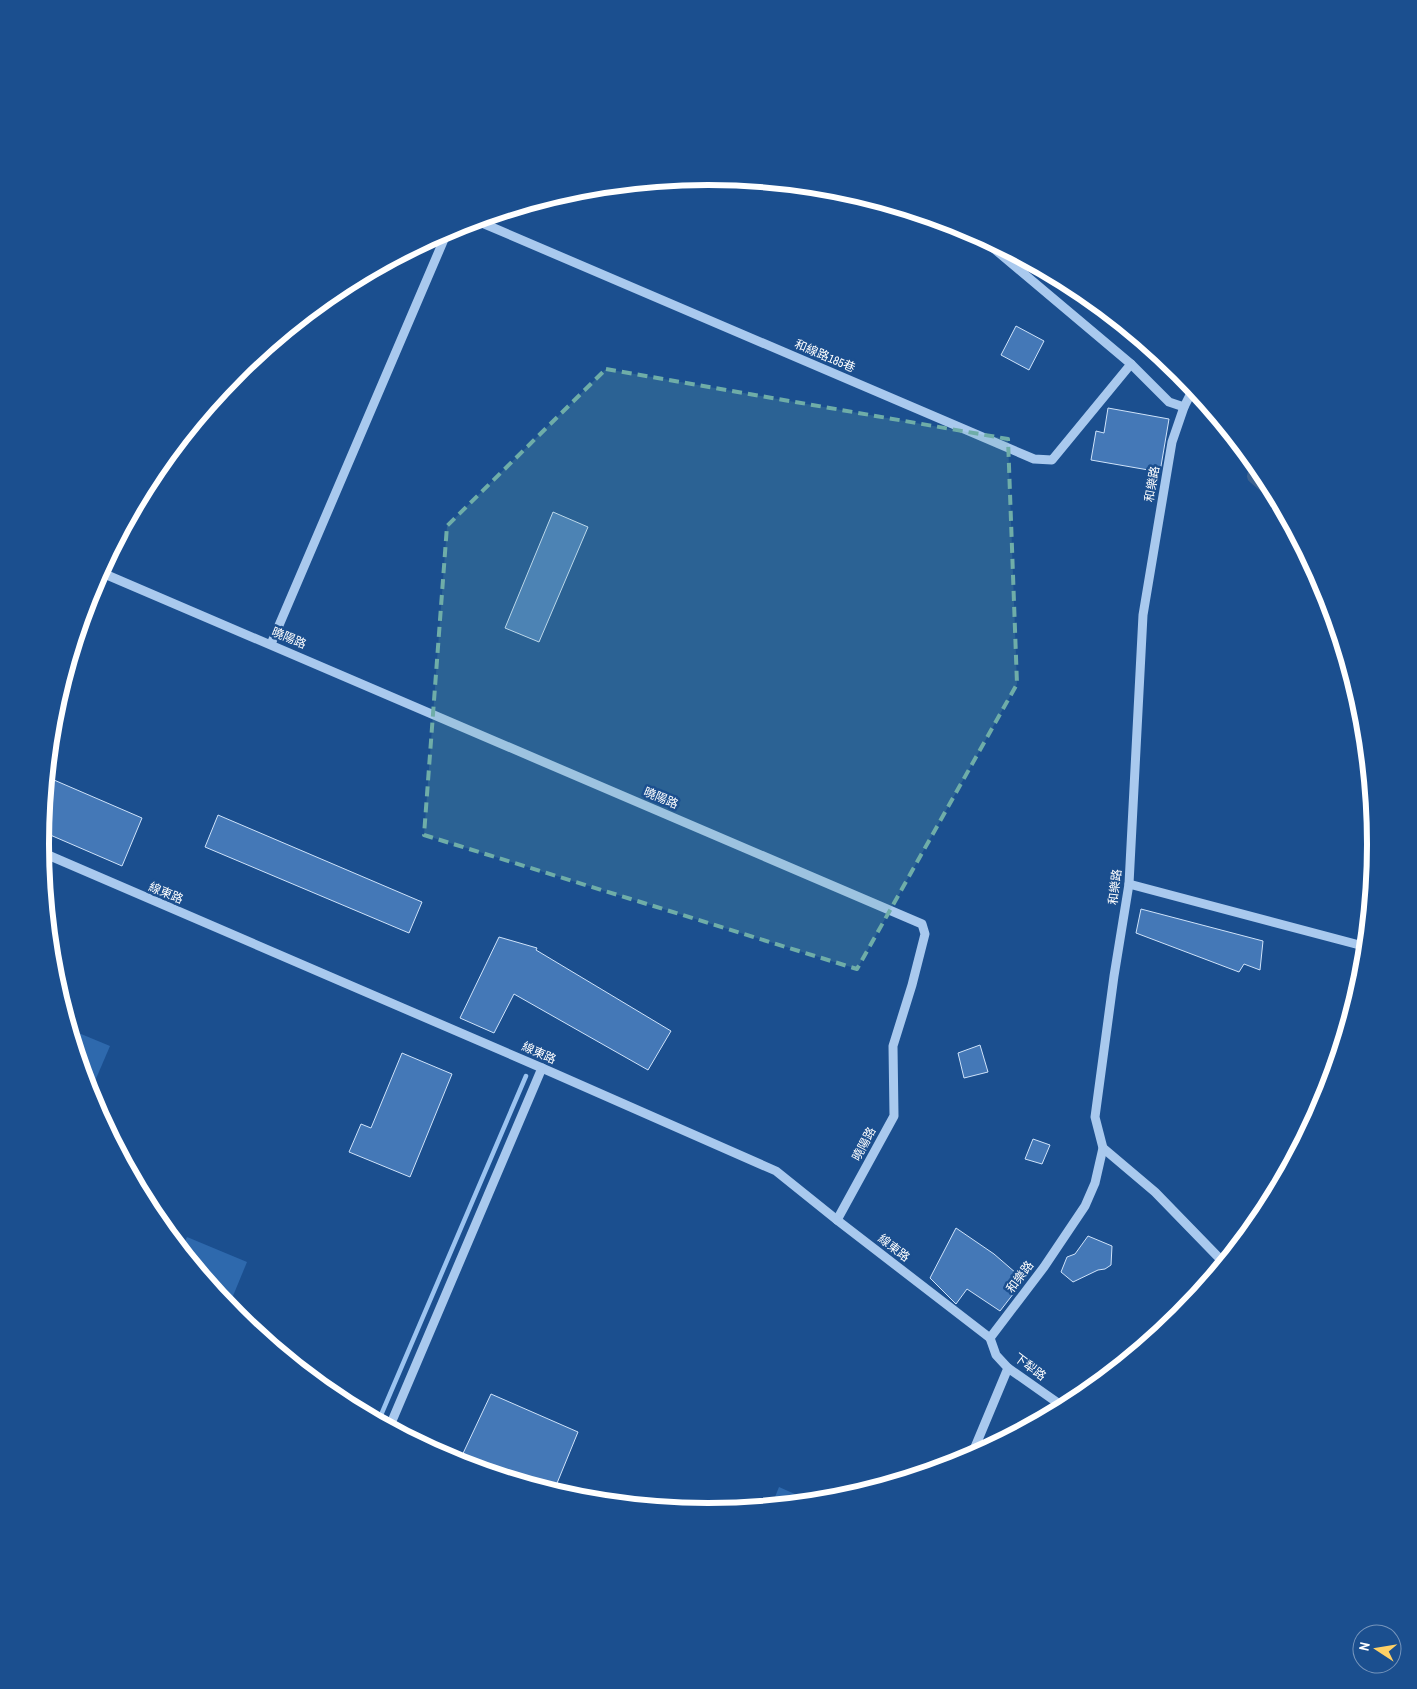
<svg xmlns="http://www.w3.org/2000/svg" width="1417" height="1689" font-family="'Archivo Narrow','Noto Sans TC',sans-serif">
<style>
.green{fill:#2e69ad}
.lines{fill:none;stroke-linecap:round;stroke-linejoin:round}
.stream{stroke:#9cc4f0;stroke-width:4.5}
.canal{stroke:#3c6290;stroke-width:16}
.building{fill:#4478b7;stroke:#cfe3fa}
.minor{stroke:#a9c9ee;stroke-width:9}
.marked{fill:#6fada8;fill-opacity:0.2;stroke:#6fada8;stroke-width:4;stroke-dasharray:10 6;stroke-linejoin:round}
.labels{text-anchor:middle;dominant-baseline:central;stroke-width:5;stroke-linejoin:round;paint-order:stroke}
.street-label{font-size:12px;fill:#fff;stroke:#1b4f8f}
.rim{fill:none;stroke:#fff;stroke-width:6}
</style>
<rect width="100%" height="100%" fill="#1b4f8f"/>
<g class="green">
<polygon points="69,1029 110,1046 89,1095"/>
<polygon points="187,1237 247,1262 228,1308 181,1251"/>
<polygon points="779,1487 815,1503 771,1507"/>
</g>
<g class="lines">
<polyline class="stream" points="378,1422 526,1076"/>
<polyline class="canal" points="1255,476 1274,492"/>
</g>
<g class="building">
<polygon points="1016,326 1044,341 1029,370 1001,355"/>
<polygon points="1108,408 1169,419 1160,472 1091,460 1096,431 1104,433"/>
<polygon points="553,512 588,527 539,642 505,628"/>
<polygon points="47,777 142,818 122,866 41,831"/>
<polygon points="218,815 422,902 409,933 205,847"/>
<polygon points="1141,909 1263,941 1260,970 1244,964 1239,972 1136,933"/>
<polygon points="499,937 537,948 536,950 671,1031 648,1070 514,994 494,1033 460,1018"/>
<polygon points="980,1045 988,1072 964,1078 958,1053"/>
<polygon points="402,1053 452,1074 410,1177 349,1152 361,1124 371,1128"/>
<polygon points="1033,1139 1050,1145 1042,1164 1025,1159"/>
<polygon points="956,1228 994,1254 1024,1280 1000,1311 967,1289 956,1304 930,1278"/>
<polygon points="1088,1236 1112,1246 1111,1265 1105,1269 1098,1270 1073,1282 1061,1272 1067,1257 1075,1254"/>
<polygon points="491,1394 578,1432 553,1493 458,1464"/>
</g>
<g class="lines">
<g class="minor">
<polyline points="475,220 1034,459 1052,460 1131,364"/>
<polyline points="973,231 1131,364 1169,402 1184,407"/>
<polyline points="100,572 922,924 925,934 912,985 893,1046 894,1116 837,1220"/>
<polyline points="271,644 448,230"/>
<polyline points="41,852 542,1068 776,1171 837,1220 990,1338"/>
<polyline points="1129,884 1367,947"/>
<polyline points="1103,1148 1155,1192 1225,1264"/>
<polyline points="990,1338 1044,1267 1085,1206 1095,1183 1103,1148 1095,1117 1114,976 1129,884 1143,615 1172,442 1184,407 1194,387"/>
<polyline points="990,1338 996,1355 1008,1368 1065,1408"/>
<polyline points="389,1428 542,1068"/>
<polyline points="970,1459 1008,1368"/>
</g>
</g>
<path class="marked" d="M 606,369 L 1008,439 L 1017,684 L 857,969 L 424,835 L 447,526 Z"/>
<g class="labels">
<g class="street-label">
<text transform="translate(825 356) rotate(23)">和線路185巷</text>
<text transform="translate(1152 484) rotate(-80)">和樂路</text>
<text transform="translate(289 638) rotate(23)">曉陽路</text>
<text transform="translate(661 798) rotate(23)">曉陽路</text>
<text transform="translate(1115 887) rotate(-83)">和樂路</text>
<text transform="translate(166 893) rotate(23)">線東路</text>
<text transform="translate(539 1053) rotate(24)">線東路</text>
<text transform="translate(864 1144) rotate(-62)">曉陽路</text>
<text transform="translate(894 1248) rotate(38)">線東路</text>
<text transform="translate(1020 1277) rotate(-53)">和樂路</text>
<text transform="translate(1030 1367) rotate(37)">下犁路</text>
</g>
</g>
<path d="M0 0H1417V1689H0ZM49 844a659 659 0 1 1 1318 0a659 659 0 1 1-1318 0Z" fill="#1b4f8f" fill-rule="evenodd"/>
<path class="rim" d="M49 844a659 659 0 1 1 1318 0a659 659 0 1 1-1318 0Z"/>
<g transform="translate(1377 1649) rotate(282)"><circle r="24" fill="#1b4f8f" stroke="#7695bc"/>
<path d="M0-4L9 19L0 12L-9 19Z" fill="#ffd166"/>
<text y="-8" font-size="14" font-weight="bold" text-anchor="middle" fill="#ffffff">N</text>
</g>
</svg>
